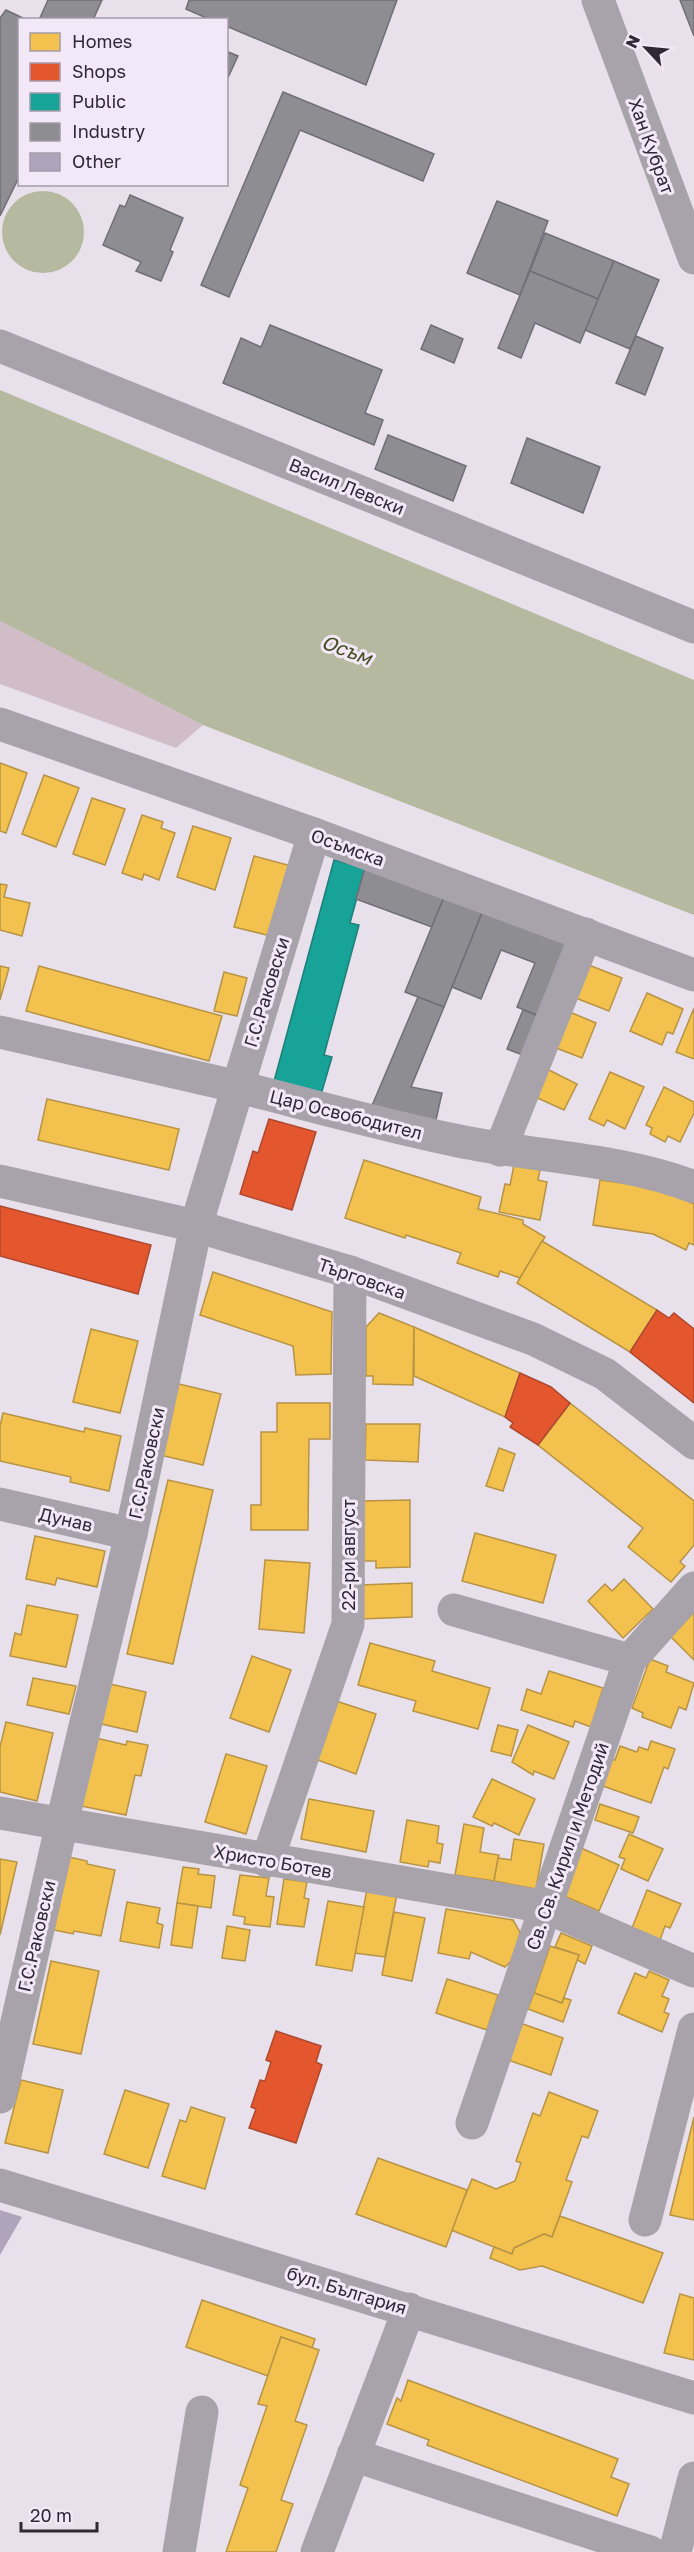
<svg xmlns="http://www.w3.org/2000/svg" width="694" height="2552" font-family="'Golos Text',sans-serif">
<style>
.green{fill:#d0bdc8}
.water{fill:#b4b99f}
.homes{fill:#f2c14e;stroke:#b79346;stroke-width:1.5}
.shops{fill:#e4572e;stroke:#ad4930;stroke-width:1.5}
.public{fill:#17a398;stroke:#1e7e7a;stroke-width:1.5}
.industry{fill:#8d8d92;stroke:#706f76;stroke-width:1.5}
.building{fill:#b0a4bc}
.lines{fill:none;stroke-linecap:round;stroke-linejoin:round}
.minor{stroke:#a8a3ab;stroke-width:33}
.labels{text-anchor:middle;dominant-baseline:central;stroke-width:6;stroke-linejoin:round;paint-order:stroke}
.street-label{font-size:18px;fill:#2e2934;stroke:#f3e8f7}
.water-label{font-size:20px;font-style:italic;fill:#445023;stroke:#f3e8f7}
</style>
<rect width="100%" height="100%" fill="#e8e1eb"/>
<polygon class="green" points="0,621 203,725 176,748 0,684"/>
<g class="water">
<circle cx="43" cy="232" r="41"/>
<polygon points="0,390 694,680 694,915 203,725 0,621"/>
</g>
<g class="homes">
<polygon points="0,763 27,773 6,833 0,831"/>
<polygon points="44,775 79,788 56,847 22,834"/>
<polygon points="92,798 125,809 105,865 73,854"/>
<polygon points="142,815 163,822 161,828 175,833 159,880 144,874 142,880 122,873"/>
<polygon points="193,826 231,838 215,890 177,877"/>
<polygon points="254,856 295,867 275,937 234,927"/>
<polygon points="0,884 7,885 4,897 30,903 22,936 0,930"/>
<polygon points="581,962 622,978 609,1011 568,995"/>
<polygon points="0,966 9,968 0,1000"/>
<polygon points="39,966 222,1016 209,1061 26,1011"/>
<polygon points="224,972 247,978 237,1016 214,1011"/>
<polygon points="647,993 683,1009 673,1034 667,1032 662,1045 630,1031"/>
<polygon points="694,1008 694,1059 676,1052"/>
<polygon points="565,1010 596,1023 582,1058 551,1046"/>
<polygon points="543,1067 577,1084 564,1110 531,1095"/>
<polygon points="610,1072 644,1087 625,1129 607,1120 604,1126 589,1119"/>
<polygon points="664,1087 694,1102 694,1113 680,1142 668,1136 665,1142 650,1134 652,1128 646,1125"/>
<polygon points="47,1099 179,1129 169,1170 38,1140"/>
<polygon points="364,1160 481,1197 478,1209 523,1220 523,1224 545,1237 520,1278 500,1271 498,1277 457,1263 461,1253 406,1235 405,1238 345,1218"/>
<polygon points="514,1165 540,1170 538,1180 547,1182 540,1220 499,1212 505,1184 510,1185"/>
<polygon points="600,1180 659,1188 694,1204 694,1245 689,1243 686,1250 653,1234 593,1225"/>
<polygon points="542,1241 657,1310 630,1352 517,1283"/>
<polygon points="213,1272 332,1312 331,1374 296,1375 293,1346 200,1315"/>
<polygon points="379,1313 414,1327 413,1385 373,1384 373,1376 366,1376 366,1327"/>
<polygon points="414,1327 520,1373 505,1417 414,1376"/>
<polygon points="91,1329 138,1341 120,1413 73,1402"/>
<polygon points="179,1384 221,1394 203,1465 160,1455"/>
<polygon points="277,1403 330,1403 330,1439 309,1439 308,1530 251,1530 251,1505 261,1505 261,1432 277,1432"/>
<polygon points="570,1403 694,1501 694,1545 680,1562 685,1566 671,1582 628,1547 643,1528 538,1445"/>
<polygon points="3,1413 84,1432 85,1428 121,1436 109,1491 70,1482 71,1477 0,1461 0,1426"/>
<polygon points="366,1424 420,1424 418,1462 365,1460"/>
<polygon points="499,1448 515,1454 503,1491 486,1486"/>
<polygon points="168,1480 213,1490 173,1664 127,1654"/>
<polygon points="410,1500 410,1567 376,1568 376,1561 360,1561 361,1501"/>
<polygon points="475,1533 556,1555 543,1603 462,1581"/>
<polygon points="35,1536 105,1551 97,1587 57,1578 55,1585 26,1579"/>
<polygon points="265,1560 310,1563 304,1633 259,1629"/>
<polygon points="624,1579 653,1609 623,1638 588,1601 605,1584 612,1591"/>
<polygon points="412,1583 412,1617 361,1619 361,1585"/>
<polygon points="27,1605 78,1615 66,1667 10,1656 15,1633 21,1635"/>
<polygon points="694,1612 694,1660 671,1637"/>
<polygon points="370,1643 435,1661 432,1671 490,1688 478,1729 413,1711 416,1701 358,1685"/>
<polygon points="252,1656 291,1670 269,1732 230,1718"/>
<polygon points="650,1659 668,1666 666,1672 694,1683 686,1710 679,1707 671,1728 642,1717 643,1713 632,1708"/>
<polygon points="549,1671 603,1688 591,1727 575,1721 573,1727 521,1710 527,1689 541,1694"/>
<polygon points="33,1678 76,1686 69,1714 27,1705"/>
<polygon points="110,1684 146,1692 137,1732 101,1724"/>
<polygon points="336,1701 376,1714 356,1774 315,1759"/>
<polygon points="6,1722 53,1733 37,1801 0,1792 0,1747"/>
<polygon points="498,1725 518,1730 511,1756 491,1751"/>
<polygon points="528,1725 569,1742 554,1779 534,1771 533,1775 512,1762"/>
<polygon points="96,1738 126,1745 127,1741 148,1745 141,1776 135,1775 126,1815 81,1806"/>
<polygon points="651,1741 675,1749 668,1769 664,1767 651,1803 600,1785 609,1758 615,1760 620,1746 637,1752 639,1747 648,1750"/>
<polygon points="226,1754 267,1766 246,1834 205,1822"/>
<polygon points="492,1779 535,1799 519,1835 494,1823 492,1826 473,1817"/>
<polygon points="309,1799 374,1811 366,1852 301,1839"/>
<polygon points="600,1804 639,1817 633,1833 595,1820"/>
<polygon points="407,1820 439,1826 437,1843 443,1844 440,1863 429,1861 428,1867 400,1862"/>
<polygon points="464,1824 484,1828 480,1852 499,1855 494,1881 455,1875"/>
<polygon points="629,1834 663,1849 648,1881 621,1869 625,1859 619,1857"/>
<polygon points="514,1839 544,1844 536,1889 494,1881 498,1858 511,1860"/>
<polygon points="581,1848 619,1865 599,1911 564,1896"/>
<polygon points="69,1857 87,1861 87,1864 115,1870 101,1936 74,1931 73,1934 54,1930"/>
<polygon points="0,1859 17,1862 0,1935"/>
<polygon points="183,1867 199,1869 198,1874 215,1876 211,1908 177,1903"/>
<polygon points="240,1875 269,1878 266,1896 274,1897 270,1927 244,1924 245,1917 233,1915"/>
<polygon points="284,1879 307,1882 304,1898 309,1899 304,1927 277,1924"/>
<polygon points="367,1889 397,1894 385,1957 355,1953"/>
<polygon points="647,1890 681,1904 670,1928 665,1926 660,1940 632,1928"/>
<polygon points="328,1901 364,1907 352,1971 316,1965"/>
<polygon points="127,1902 160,1908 157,1923 163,1925 159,1948 120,1941"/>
<polygon points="177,1903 198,1906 192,1948 171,1945"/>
<polygon points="446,1909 513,1920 520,1932 513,1959 505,1967 471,1952 469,1959 438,1953"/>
<polygon points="394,1912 425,1918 412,1981 382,1975"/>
<polygon points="227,1926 250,1930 245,1961 222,1958"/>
<polygon points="561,1933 592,1946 585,1964 577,1960 579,1955 555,1947"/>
<polygon points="550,1946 579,1955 562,2003 534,1993"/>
<polygon points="51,1961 99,1971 81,2054 33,2044"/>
<polygon points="649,1971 669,1980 662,1996 669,1999 664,2012 669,2014 662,2032 618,2013 635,1973 646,1978"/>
<polygon points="447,1979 498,1995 487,2030 436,2013"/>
<polygon points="534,1993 562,2003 564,1998 571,2000 563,2022 528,2009"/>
<polygon points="520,2023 563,2038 551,2075 508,2060"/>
<polygon points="21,2080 63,2090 48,2153 5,2143"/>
<polygon points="125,2090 169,2104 148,2168 104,2154"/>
<polygon points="549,2092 598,2111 588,2138 582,2136 566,2180 572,2182 552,2237 544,2234 514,2248 512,2254 451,2230 472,2179 496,2189 515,2181 521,2163 516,2161 533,2113 540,2116"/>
<polygon points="191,2107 225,2118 205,2189 162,2176 180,2120 186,2122"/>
<polygon points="694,2117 694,2220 670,2215"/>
<polygon points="378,2158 467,2190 446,2247 356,2214"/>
<polygon points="560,2216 663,2253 643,2303 542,2266 520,2270 490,2258 494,2247 512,2254 514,2248 544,2234 552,2237"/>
<polygon points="680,2294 694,2298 694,2360 664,2353"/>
<polygon points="202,2300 315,2339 312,2348 281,2337 268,2376 186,2347"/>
<polygon points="281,2337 319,2350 295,2421 307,2425 281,2500 293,2504 276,2552 226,2552 248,2488 240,2485 267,2406 258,2404"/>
<polygon points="408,2380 618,2459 611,2477 629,2484 617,2516 427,2445 429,2440 387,2424 397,2398 401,2401"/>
</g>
<g class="shops">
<polygon points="269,1119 316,1132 292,1210 240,1194 253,1151 258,1153"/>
<polygon points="0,1206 151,1245 138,1294 0,1256"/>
<polygon points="657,1310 669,1318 674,1313 694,1329 694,1403 630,1352"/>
<polygon points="520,1373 551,1387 570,1403 538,1445 510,1427 513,1423 505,1417"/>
<polygon points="276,2031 321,2046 316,2062 322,2065 296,2143 249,2128 256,2109 251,2107 260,2080 265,2081 271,2062 266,2060"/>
</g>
<polygon class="public" points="334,860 365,868 350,923 359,925 324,1055 332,1057 320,1098 273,1085"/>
<g class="industry">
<polygon points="48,0 102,0 93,20 39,20"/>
<polygon points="189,0 397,0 366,85 226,26 226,20 211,20 186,9"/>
<polygon points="680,0 694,0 694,36"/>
<polygon points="6,10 27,20 20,20 20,175 0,216 0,18"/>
<polygon points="226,51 238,56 226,82"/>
<polygon points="283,92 434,154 423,181 300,130 229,297 201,285"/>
<polygon points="130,195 183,218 170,250 173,252 161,281 136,271 141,262 103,245 120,205 125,207"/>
<polygon points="497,201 548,221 520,295 467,273"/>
<polygon points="545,233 614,261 598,299 530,271"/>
<polygon points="614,261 659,280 630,349 585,330"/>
<polygon points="530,271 598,299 580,343 535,323 521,358 498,348"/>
<polygon points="270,325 382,370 365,413 383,420 374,445 223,383 241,338 261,347"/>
<polygon points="431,325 463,339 454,363 421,349"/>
<polygon points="636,336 663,348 645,395 616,383"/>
<polygon points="388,435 466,466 453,501 375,469"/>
<polygon points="527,438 600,467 583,513 511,483"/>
<polygon points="365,868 444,897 432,927 356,899"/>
<polygon points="444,897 482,913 444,1007 405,992"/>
<polygon points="482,913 572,945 544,1018 517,1007 535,963 501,950 481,999 452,987"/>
<polygon points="418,997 444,1007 411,1087 442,1093 436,1120 371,1108"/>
<polygon points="523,1010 544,1018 528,1057 507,1049"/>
</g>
<polygon class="building" points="0,2210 22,2217 0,2255"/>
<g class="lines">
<g class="minor">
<polyline points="598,0 694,258"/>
<polyline points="0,346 694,627"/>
<polyline points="0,724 314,834 694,975"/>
<path d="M 0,1032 C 79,1050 159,1068 239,1087 C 310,1105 382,1125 454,1140 C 532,1157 620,1158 694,1187"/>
<polyline points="500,1150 586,934"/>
<polyline points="0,1181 196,1226 350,1272 533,1339 605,1374 694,1443"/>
<polyline points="0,1504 131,1534"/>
<polyline points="454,1610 630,1660"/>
<polyline points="0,1813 546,1907 694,1971"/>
<polyline points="267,1861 348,1624 350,1272"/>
<polyline points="0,2097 62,1823 131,1534 196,1226 314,834"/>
<polyline points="472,2123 630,1660 694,1588"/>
<polyline points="0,2185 694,2398"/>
<polyline points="645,2220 694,2029"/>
<polyline points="353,2455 650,2552"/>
<polyline points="179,2552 202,2412"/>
<polyline points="317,2552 409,2309"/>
<polyline points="675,2552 694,2478"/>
</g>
</g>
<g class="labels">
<g class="street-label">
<text transform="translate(652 146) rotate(70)">Хан Кубрат</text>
<text transform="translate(347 486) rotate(22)">Васил Левски</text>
<text transform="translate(348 847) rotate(20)">Осъмска</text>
<text transform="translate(266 992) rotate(-73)">Г.С.Раковски</text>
<text transform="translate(346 1114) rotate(14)">Цар Освободител</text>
<text transform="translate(362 1278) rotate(19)">Търговска</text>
<text transform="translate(146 1463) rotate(-78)">Г.С.Раковски</text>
<text transform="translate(66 1519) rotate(13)">Дунав</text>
<text transform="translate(348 1555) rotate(-90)">22-ри август</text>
<text transform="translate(567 1846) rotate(-71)">Св. Св. Кирил и Методий</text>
<text transform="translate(273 1861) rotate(10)">Христо Ботев</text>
<text transform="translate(36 1936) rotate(-77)">Г.С.Раковски</text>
<text transform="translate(347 2290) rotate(17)">бул. България</text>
</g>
<g class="water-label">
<text transform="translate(347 649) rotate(20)">Осъм</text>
</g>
</g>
<rect x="18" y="18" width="210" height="168" fill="#f3e8f7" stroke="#a49ca9" stroke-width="1.5"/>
<rect x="30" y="33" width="30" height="18" fill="#f2c14e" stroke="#a49ca9" stroke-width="1.5"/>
<text x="72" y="48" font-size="18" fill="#2e2934">Homes</text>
<rect x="30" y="63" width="30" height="18" fill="#e4572e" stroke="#a49ca9" stroke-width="1.5"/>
<text x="72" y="78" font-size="18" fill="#2e2934">Shops</text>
<rect x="30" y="93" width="30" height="18" fill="#17a398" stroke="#a49ca9" stroke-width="1.5"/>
<text x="72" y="108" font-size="18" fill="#2e2934">Public</text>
<rect x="30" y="123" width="30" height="18" fill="#8d8d92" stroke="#a49ca9" stroke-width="1.5"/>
<text x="72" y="138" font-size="18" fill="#2e2934">Industry</text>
<rect x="30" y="153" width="30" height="18" fill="#b0a4bc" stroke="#a49ca9" stroke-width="1.5"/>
<text x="72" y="168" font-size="18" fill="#2e2934">Other</text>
<g transform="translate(646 48) rotate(296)" stroke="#f3e8f7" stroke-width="4.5" paint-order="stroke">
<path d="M0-4.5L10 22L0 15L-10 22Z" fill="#2e2934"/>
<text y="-9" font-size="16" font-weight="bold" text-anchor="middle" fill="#2e2934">N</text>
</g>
<path d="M21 2522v9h76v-9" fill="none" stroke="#2e2934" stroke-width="3"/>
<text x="30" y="2522" font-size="18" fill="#2e2934" stroke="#f3e8f7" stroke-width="4.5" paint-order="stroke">20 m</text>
</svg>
